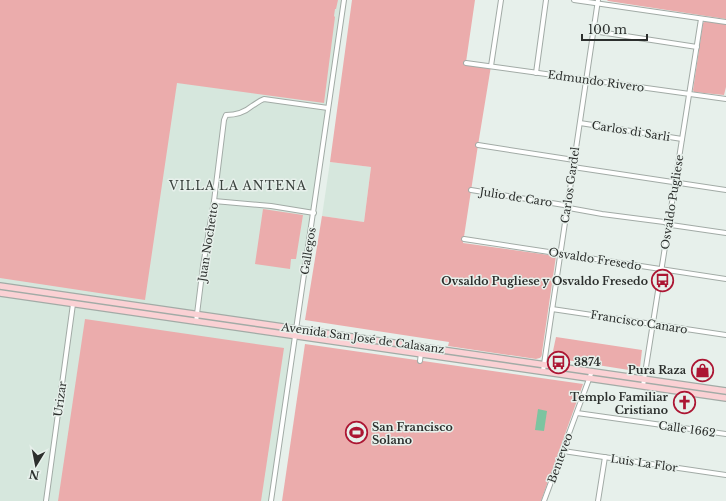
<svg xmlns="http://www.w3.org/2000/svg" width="726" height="501" font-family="'Libre Baskerville',serif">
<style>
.built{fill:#d6e7dd}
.green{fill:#ebacac}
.water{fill:#7dc4a0}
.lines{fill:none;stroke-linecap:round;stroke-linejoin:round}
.minor-casing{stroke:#a2aba6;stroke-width:6}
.secondary-casing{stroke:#a2aba6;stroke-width:8}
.minor{stroke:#fff;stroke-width:4}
.secondary{stroke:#fad1d4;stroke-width:5.5}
.labels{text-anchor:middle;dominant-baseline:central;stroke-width:3;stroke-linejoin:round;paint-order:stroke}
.street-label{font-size:11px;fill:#2c2f2d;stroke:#e7f0eb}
.poi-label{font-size:11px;font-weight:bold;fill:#2c2f2d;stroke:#e7f0eb;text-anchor:end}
.neighbourhood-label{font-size:12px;letter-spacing:1px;fill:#3b433e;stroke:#e7f0eb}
</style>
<rect width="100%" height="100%" fill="#e7f0eb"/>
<g class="built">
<polygon points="0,0 344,0 271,501 0,501"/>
<polygon points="330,162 371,167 364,222 322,216"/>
</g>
<g class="green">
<polygon points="0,0 338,0 336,9 335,9 334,16 335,17 324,103 177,83 145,300 0,278"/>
<path d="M 352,0 L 475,0 L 466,62 L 491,66 L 478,145 L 463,243 L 556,256 L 542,352 C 542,357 541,358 536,359 L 448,346 L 449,342 L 305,320 L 322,216 L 364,222 L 371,167 L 330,162 Z"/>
<polygon points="607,0 726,0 726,19 608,1"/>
<polygon points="706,21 726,24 726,87 724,95 694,92 693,90 703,23"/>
<polygon points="263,209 303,215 296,259 291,259 290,269 255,264"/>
<polygon points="85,319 284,348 261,501 58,501"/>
<polygon points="556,337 642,350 640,367 635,371 560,359 553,351"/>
<polygon points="305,344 583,384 541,501 282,501"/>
</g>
<polygon class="water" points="538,409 547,411 544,431 535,430"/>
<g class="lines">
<defs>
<g id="minor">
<polyline points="574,0 726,22"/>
<polyline points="593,31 697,47"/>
<polyline points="466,63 726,99"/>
<polyline points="491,66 501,0"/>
<polyline points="536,73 546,0"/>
<polyline points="580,123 682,139"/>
<polyline points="478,145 574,160"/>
<polyline points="573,167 726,190"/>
<polyline points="471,190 564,205 569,208 602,214 664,222 671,225 726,233"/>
<polyline points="214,201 271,206 314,213"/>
<polyline points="464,239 726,279"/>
<polyline points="552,309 726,335"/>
<path d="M 196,322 L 203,266 L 214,201 L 224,120 L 226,115 C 236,115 245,112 252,106 C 257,103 259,101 264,99 L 328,108"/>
<polyline points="420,361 421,353"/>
<polyline points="543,371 598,0"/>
<polyline points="643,386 701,19"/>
<polyline points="577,413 726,434"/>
<polyline points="563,451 726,475"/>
<polyline points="46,501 73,304"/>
<polyline points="271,501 344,0"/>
<polyline points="544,501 592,371"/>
<polyline points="598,501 605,457"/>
</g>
<g id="secondary">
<polyline points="0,286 726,391"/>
<polyline points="0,293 726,398"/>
</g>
</defs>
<use href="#minor" class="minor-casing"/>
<use href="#secondary" class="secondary-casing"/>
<use href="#minor" class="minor"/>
<use href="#secondary" class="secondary"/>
</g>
<defs>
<symbol id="bus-ring" viewBox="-11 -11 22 22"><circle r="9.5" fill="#e7f0eb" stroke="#ac1633" stroke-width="1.5"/><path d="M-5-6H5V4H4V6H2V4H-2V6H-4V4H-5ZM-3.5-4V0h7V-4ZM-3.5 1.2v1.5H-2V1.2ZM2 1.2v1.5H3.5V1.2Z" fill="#ac1633"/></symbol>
<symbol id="shop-ring" viewBox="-11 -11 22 22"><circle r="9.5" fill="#e7f0eb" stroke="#ac1633" stroke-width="1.5"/><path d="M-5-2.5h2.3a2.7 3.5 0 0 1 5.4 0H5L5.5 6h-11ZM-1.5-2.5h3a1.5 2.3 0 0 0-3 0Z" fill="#ac1633"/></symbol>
<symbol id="church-ring" viewBox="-11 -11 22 22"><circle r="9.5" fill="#e7f0eb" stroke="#ac1633" stroke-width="1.5"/><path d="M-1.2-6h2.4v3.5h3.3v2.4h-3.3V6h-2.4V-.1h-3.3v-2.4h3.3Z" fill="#ac1633"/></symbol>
<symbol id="stadium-ring" viewBox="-11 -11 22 22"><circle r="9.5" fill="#e7f0eb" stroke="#ac1633" stroke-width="1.5"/><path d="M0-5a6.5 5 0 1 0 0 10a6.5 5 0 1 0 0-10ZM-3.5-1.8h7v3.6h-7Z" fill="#ac1633"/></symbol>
</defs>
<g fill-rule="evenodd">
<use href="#bus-ring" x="650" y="268" width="25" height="25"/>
<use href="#bus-ring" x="546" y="350" width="25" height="25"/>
<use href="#shop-ring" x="690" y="358" width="25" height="25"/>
<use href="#church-ring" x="672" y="390" width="25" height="25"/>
<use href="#stadium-ring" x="344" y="420" width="25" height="25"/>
</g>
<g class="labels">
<g class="street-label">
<text transform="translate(596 81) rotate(8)">Edmundo Rivero</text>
<text transform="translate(631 131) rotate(9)">Carlos di Sarli</text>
<text transform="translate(570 185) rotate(-82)">Carlos Gardel</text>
<text transform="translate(516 197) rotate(9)">Julio de Caro</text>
<text transform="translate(672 202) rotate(-81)">Osvaldo Pugliese</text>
<text transform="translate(208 242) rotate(-81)">Juan Nochetto</text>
<text transform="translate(308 251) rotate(-81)">Gallegos</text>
<text transform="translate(595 259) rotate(9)">Osvaldo Fresedo</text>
<text transform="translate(639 322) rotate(9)">Francisco Canaro</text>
<text transform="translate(363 338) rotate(8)">Avenida San José de Calasanz</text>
<text transform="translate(60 399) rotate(-82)">Urizar</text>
<text transform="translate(687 429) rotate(8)">Calle 1662</text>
<text transform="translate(560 458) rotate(-70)">Benteveo</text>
<text transform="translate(644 463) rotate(8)">Luis La Flor</text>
</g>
<g class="poi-label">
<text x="648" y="281">Ovsaldo Pugliese y Osvaldo Fresedo</text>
<text x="574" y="362" text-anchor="start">3874</text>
<text x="686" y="370">Pura Raza</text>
<text x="668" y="397">Templo Familiar<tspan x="668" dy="13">Cristiano</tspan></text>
<text x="372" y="427" text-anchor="start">San Francisco<tspan x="372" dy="13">Solano</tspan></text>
</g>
<g class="neighbourhood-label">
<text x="238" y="185">VILLA LA ANTENA</text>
</g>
</g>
<g transform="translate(36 465) rotate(190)" stroke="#e7f0eb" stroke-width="3" paint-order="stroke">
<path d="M0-3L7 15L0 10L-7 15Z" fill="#2c2f2d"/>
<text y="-6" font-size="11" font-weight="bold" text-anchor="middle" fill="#2c2f2d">N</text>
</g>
<path d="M582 34v6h65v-6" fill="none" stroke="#2c2f2d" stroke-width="2"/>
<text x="588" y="34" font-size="12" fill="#2c2f2d" stroke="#e7f0eb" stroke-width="3" paint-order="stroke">100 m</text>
</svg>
